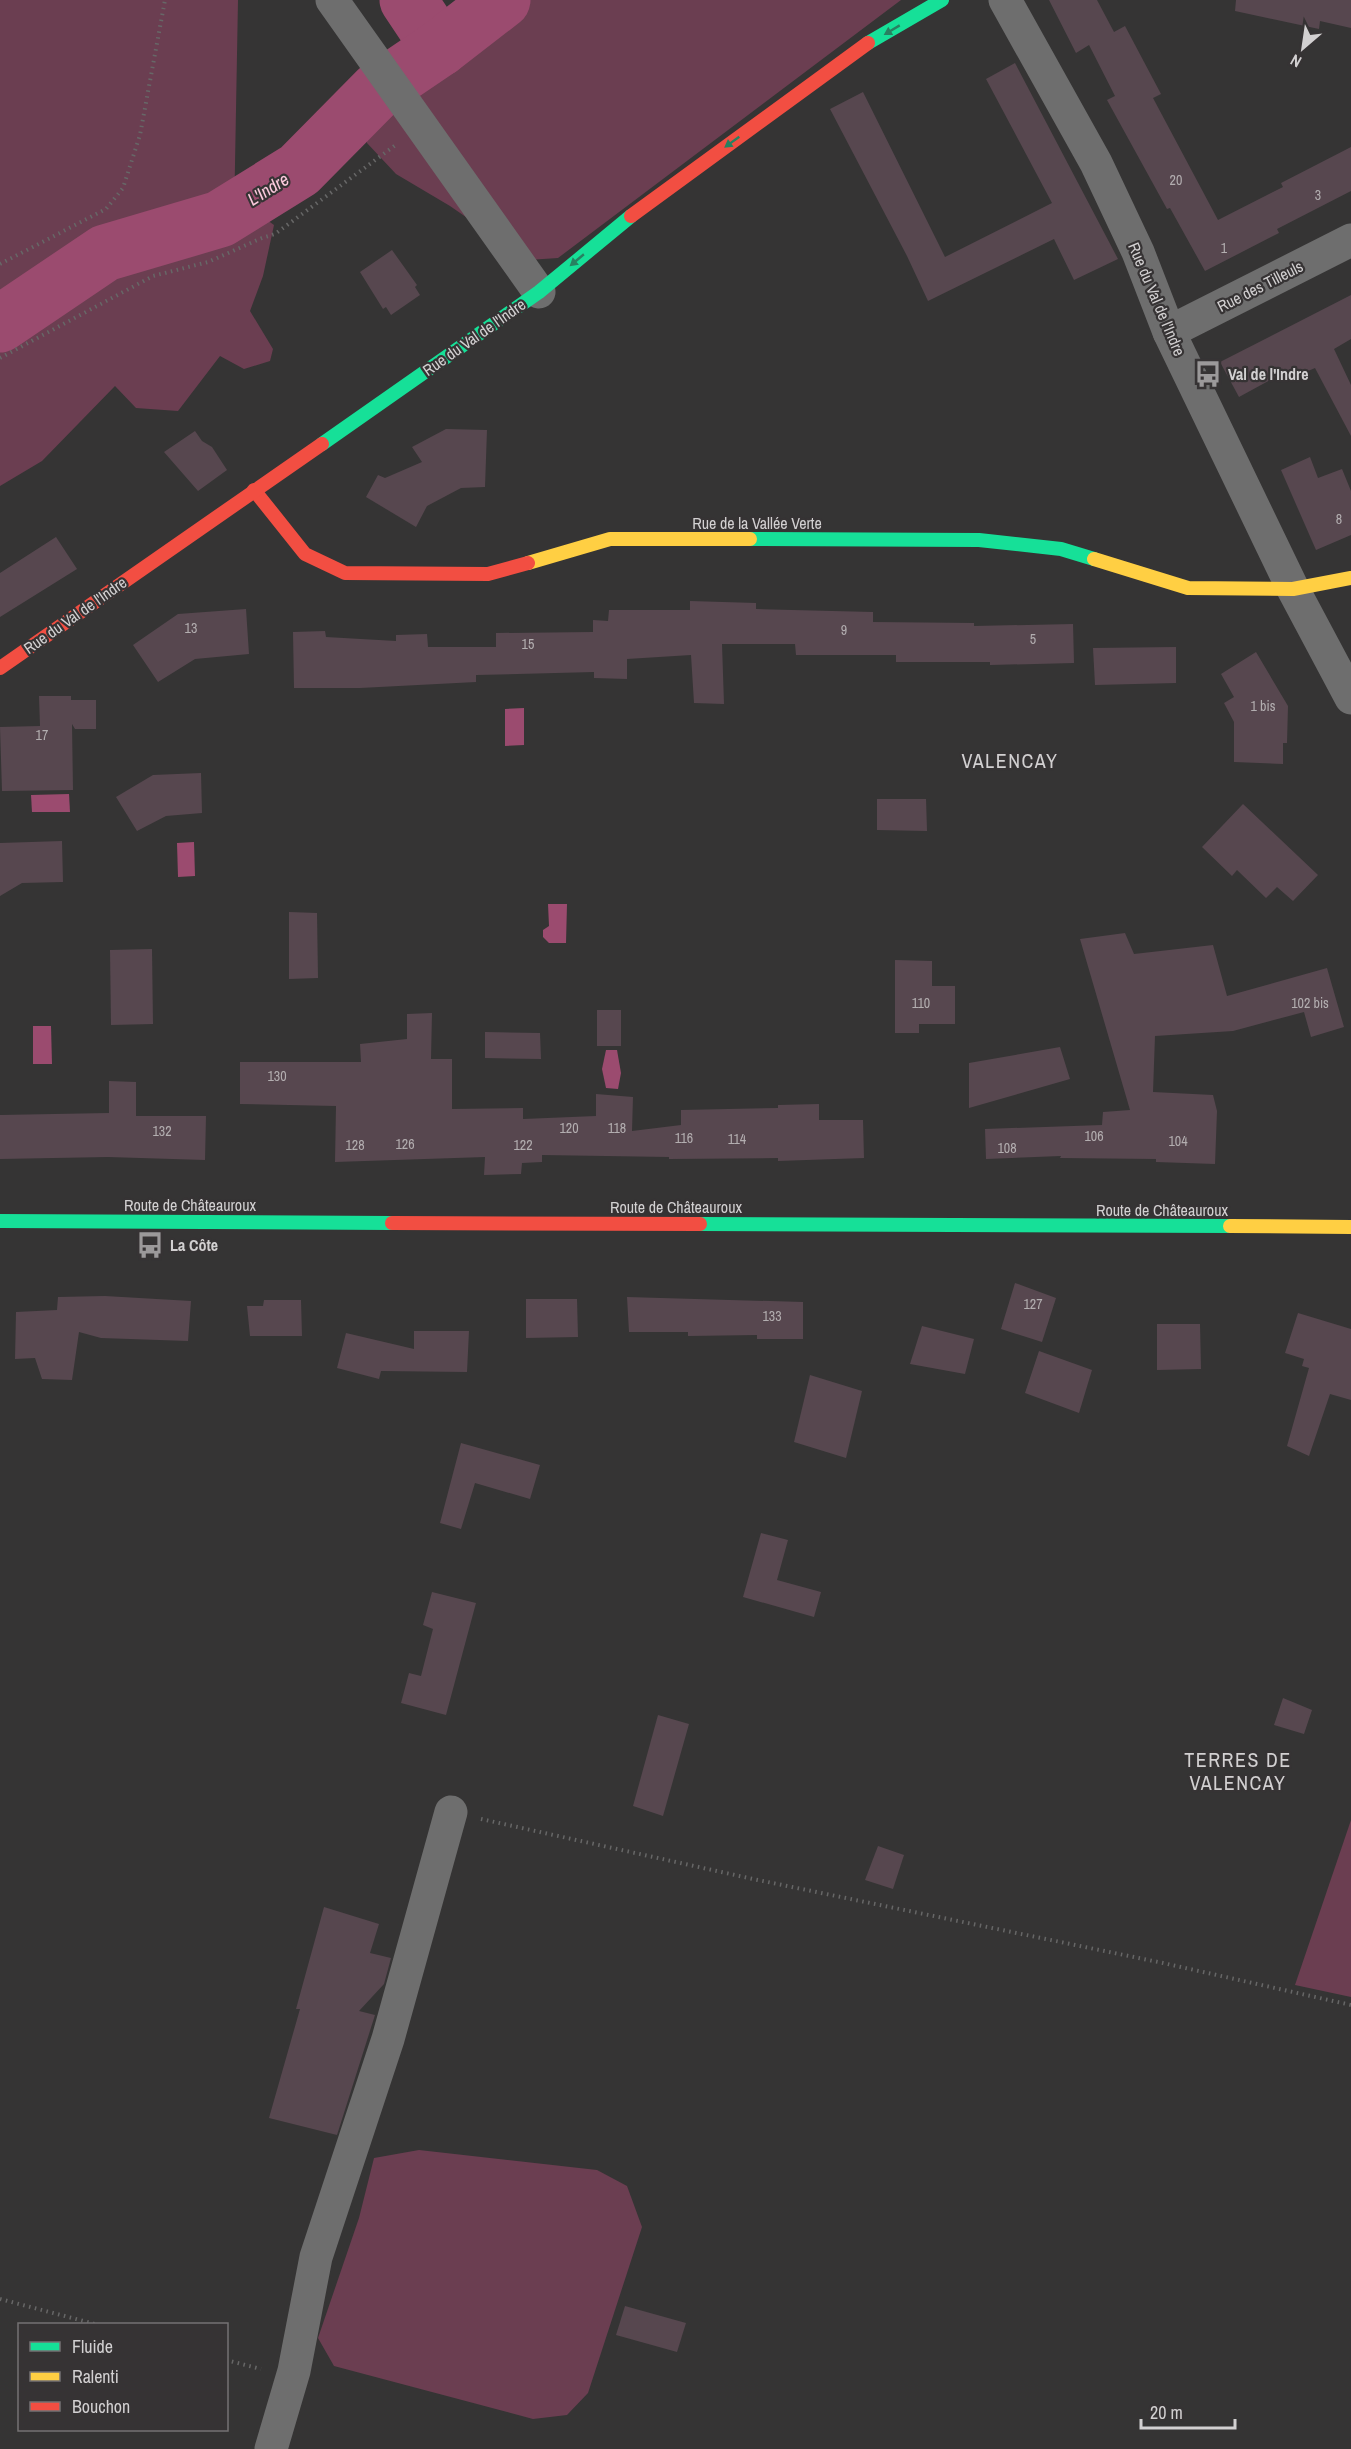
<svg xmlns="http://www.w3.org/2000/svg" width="1351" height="2449" font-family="'Archivo Narrow',sans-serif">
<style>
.green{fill:#6b3e51}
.water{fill:#9b4b6f}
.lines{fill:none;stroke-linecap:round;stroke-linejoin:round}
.river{stroke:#9b4b6f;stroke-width:57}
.building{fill:#57474f}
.path{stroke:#676767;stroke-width:4;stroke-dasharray:1.5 4.5;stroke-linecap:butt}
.street{stroke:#6e6e6e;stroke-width:33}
.fast{stroke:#16e098;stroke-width:14}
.slow{stroke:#ffcf43;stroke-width:14}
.jam{stroke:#f24e42;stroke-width:14}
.oneway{fill:#288161}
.labels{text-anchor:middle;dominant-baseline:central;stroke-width:4.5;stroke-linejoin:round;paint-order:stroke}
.number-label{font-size:14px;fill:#b3aeb0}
.street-label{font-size:16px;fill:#d2d0d1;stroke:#363334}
.poi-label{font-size:16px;font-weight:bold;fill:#d2d0d1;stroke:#363334;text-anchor:start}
.water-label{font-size:18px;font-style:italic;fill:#fccadd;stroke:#363334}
.quarter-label{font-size:20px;letter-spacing:1.5px;fill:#d2d0d1;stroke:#363334}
</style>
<rect width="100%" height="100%" fill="#353434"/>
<g class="green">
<polygon points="0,0 238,0 234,219 252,209 274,225 263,276 250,311 273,349 270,361 244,369 220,356 178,411 136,408 115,386 42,461 0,486"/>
<polygon points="517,0 901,0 558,258 528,260 450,206 396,174 367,143 361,115 431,69"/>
<polygon points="1351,1820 1351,1997 1295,1985"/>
<polygon points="419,2150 597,2170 627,2186 642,2227 588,2393 567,2415 533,2419 334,2366 318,2338 359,2218 374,2158"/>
</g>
<g class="water">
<polygon points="524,708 524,745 505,746 505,709"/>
<polygon points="69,794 70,812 32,812 31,795"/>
<polygon points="194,842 195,876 178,877 177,843"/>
<polygon points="548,904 567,904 566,943 549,943 543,937 543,930 549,926"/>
<polygon points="33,1026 51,1026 52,1064 33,1064"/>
<polygon points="606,1050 617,1050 621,1073 618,1089 606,1088 602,1069"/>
</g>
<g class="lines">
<g class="river">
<polyline points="408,0 440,48"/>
<polyline points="0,324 105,253 220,219 299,170 378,90 440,48 502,0"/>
</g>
</g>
<g class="building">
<polygon points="1049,0 1097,0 1114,32 1125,26 1161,94 1153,98 1218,220 1283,187 1281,183 1351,147 1351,191 1277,229 1279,233 1205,271 1170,208 1167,209 1107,100 1115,96 1089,45 1076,53"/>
<polygon points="1236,0 1351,0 1351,28 1320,21 1319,29 1235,11"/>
<polygon points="1015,63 1118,259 1074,280 1054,239 928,301 907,256 830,109 863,92 945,257 1052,203 986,79"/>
<polygon points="392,250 417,285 415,287 420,295 391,315 386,307 383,309 360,272"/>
<polygon points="1351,295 1351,339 1334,349 1351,385 1351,436 1315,368 1299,375 1294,367 1239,397 1220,362"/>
<polygon points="446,429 487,430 485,487 461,488 427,506 416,527 366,497 378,475 385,478 422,462 412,447"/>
<polygon points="195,431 202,441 212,447 227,470 198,491 164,452"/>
<polygon points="1310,457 1318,478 1342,469 1351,491 1351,535 1316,550 1281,470"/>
<polygon points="56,537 77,569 0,617 0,573"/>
<polygon points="690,601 756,603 756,609 873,612 873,622 974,623 974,626 1073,624 1074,663 990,665 990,662 896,662 896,655 796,655 795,644 722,644 724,704 694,703 691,655 627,659 627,679 594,678 594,672 476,675 476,682 360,688 294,688 293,632 325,631 326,637 396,641 396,635 427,634 428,647 496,647 496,633 593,632 593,620 608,621 609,610 690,610"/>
<polygon points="246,609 249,654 195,659 158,682 133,645 178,614"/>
<polygon points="1176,647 1176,683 1095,685 1093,648"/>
<polygon points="1256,652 1288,706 1287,743 1283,743 1283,764 1234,762 1234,722 1224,703 1234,697 1221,674"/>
<polygon points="39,696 71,696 71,700 96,700 96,729 75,729 72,724 73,790 2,791 0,727 40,726"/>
<polygon points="201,773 202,813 166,816 137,831 116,797 153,775"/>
<polygon points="877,799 926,799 927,831 877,830"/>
<polygon points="1243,804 1318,875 1293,901 1277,887 1266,898 1237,870 1232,876 1202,847"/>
<polygon points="62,841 63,882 22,883 0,896 0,843"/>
<polygon points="289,912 317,913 318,978 289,979"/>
<polygon points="1125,933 1134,954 1213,945 1227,996 1327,968 1344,1027 1311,1037 1304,1012 1233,1031 1155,1036 1153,1092 1213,1095 1217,1111 1215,1164 1156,1162 1156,1159 1060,1158 1061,1156 986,1159 985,1129 1102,1125 1103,1112 1130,1110 1080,939"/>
<polygon points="152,949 153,1024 111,1025 110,950"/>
<polygon points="895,960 932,961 932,986 955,986 955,1024 919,1024 919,1033 895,1033"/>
<rect x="597" y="1010" width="24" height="36"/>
<polygon points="432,1013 431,1059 452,1059 452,1109 523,1108 523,1119 596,1116 596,1094 633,1097 632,1131 681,1125 681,1110 778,1108 778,1105 819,1104 819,1120 863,1120 864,1158 778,1161 778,1158 669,1159 669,1157 542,1155 542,1162 522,1163 521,1174 484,1175 485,1157 335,1162 336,1106 240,1104 240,1062 361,1062 360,1044 407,1039 407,1014"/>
<polygon points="485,1032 540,1033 541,1059 485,1058"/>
<polygon points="1060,1047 1070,1079 969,1108 969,1063"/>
<polygon points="109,1081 136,1082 136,1116 206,1116 205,1160 108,1157 0,1159 0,1115 109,1113"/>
<polygon points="1015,1283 1056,1298 1042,1342 1001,1329"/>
<polygon points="105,1296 191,1301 188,1341 101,1338 79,1332 72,1380 42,1379 35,1358 15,1359 16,1312 57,1310 58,1297"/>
<polygon points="627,1297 803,1302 803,1339 757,1339 757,1335 688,1336 688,1332 629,1332"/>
<polygon points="526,1299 577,1299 578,1337 526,1338"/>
<polygon points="264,1300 301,1300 302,1336 250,1336 247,1306 263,1306"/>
<polygon points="1298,1313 1351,1329 1351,1400 1330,1394 1309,1456 1287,1446 1309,1368 1302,1366 1304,1359 1285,1353"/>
<polygon points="1157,1324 1200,1324 1201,1369 1157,1370"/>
<polygon points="922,1326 974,1339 965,1374 910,1364"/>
<polygon points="414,1331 469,1331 467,1372 381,1371 379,1379 337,1368 346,1333 414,1349"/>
<polygon points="1039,1351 1092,1370 1079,1413 1025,1393"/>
<polygon points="810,1375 862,1391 846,1458 794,1442"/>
<polygon points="461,1443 540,1465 530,1499 475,1483 461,1529 440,1523"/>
<polygon points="761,1533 788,1540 777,1580 821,1592 814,1617 743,1597"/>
<polygon points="432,1592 476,1603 446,1715 401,1703 409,1673 421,1676 433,1629 423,1625"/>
<polygon points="1283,1698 1312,1710 1304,1734 1274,1725"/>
<polygon points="658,1715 689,1724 663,1816 633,1806"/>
<polygon points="878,1846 904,1855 893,1889 865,1880"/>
<polygon points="324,1907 379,1924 370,1953 391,1958 384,1984 359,2011 375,2015 337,2135 269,2118 300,2009 296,2009"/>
<polygon points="625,2306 686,2323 677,2352 616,2335"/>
</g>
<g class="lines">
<g class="path">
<polyline points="0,264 106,209 123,188 140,135 165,0"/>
<polyline points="0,358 153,276 208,262 262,238 275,234 397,144"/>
<polyline points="481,1819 753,1879 1163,1963 1351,2005"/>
<polyline points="0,2299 95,2324"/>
<polyline points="226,2360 261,2369"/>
</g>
<g class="street">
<polyline points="332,0 539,292"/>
<polyline points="1005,0 1096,163 1138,252 1169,332 1293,589 1351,698"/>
<polyline points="1169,332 1351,240"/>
<polyline points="271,2449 294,2371 316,2257 388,2039 451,1812"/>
</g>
<g class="fast">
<polyline points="868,43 942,0"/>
<polyline points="322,444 539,292 631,216"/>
<polyline points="750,539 979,540 1061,549 1094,559"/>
<polyline points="0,1221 392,1223"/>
<polyline points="700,1224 1230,1226"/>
</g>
<g class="slow">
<polyline points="1094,559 1188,588 1293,589 1351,578"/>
<polyline points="528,563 610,539 750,539"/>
<polyline points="1230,1226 1351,1227"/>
</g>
<g class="jam">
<polyline points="631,216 868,43"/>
<polyline points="254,490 305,554 345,573 488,574 528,563"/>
<polyline points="0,668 322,444"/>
<polyline points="392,1223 700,1224"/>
</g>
</g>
<defs><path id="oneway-solid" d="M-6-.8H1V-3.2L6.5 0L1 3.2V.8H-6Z" transform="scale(1.5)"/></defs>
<g class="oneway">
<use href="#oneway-solid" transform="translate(892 30) rotate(149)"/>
<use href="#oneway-solid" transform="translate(732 142) rotate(144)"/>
<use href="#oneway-solid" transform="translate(577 260) rotate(140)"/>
</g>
<defs>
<symbol id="bus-bare" viewBox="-9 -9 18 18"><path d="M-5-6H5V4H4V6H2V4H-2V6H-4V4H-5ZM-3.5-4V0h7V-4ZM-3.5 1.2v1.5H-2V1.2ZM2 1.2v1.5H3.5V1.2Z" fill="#9b999a" stroke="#363334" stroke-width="2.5" paint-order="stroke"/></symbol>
</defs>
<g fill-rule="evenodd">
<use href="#bus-bare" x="1189" y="355" width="38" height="38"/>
<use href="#bus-bare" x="131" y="1226" width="38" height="38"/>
</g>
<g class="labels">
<g class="number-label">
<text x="1176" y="180">20</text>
<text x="1318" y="195">3</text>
<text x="1224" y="248">1</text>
<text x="1339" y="519">8</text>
<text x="191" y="628">13</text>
<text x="844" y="630">9</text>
<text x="1033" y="639">5</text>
<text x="528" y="644">15</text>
<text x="1263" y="706">1 bis</text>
<text x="42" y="735">17</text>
<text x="921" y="1003">110</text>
<text x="1310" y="1003">102 bis</text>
<text x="277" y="1076">130</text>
<text x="569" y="1128">120</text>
<text x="617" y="1128">118</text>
<text x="162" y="1131">132</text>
<text x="1094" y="1136">106</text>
<text x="684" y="1138">116</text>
<text x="737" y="1139">114</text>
<text x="1178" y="1141">104</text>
<text x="405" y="1144">126</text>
<text x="355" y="1145">128</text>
<text x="523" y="1145">122</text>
<text x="1007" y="1148">108</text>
<text x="1033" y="1304">127</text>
<text x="772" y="1316">133</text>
</g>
<g class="street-label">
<text transform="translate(1260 286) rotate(-27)">Rue des Tilleuls</text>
<text transform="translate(1157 299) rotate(67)">Rue du Val de l'Indre</text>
<text transform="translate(474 337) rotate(-35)">Rue du Val de l'Indre</text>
<text x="757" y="523">Rue de la Vallée Verte</text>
<text transform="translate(75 615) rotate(-35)">Rue du Val de l'Indre</text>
<text x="190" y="1205">Route de Châteauroux</text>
<text x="676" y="1207">Route de Châteauroux</text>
<text x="1162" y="1210">Route de Châteauroux</text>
</g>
<g class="poi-label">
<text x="1228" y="374">Val de l'Indre</text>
<text x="170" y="1245">La Côte</text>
</g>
<g class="water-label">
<text transform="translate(268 189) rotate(-32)">L'Indre</text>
</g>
<g class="quarter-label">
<text x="1010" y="760">VALENCAY</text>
<text x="1238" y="1759">TERRES DE<tspan x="1238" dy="23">VALENCAY</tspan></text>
</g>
</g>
<rect x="18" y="2323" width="210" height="108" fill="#363334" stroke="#747273" stroke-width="1.5"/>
<rect x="30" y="2342" width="30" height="9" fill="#16e098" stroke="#747273" stroke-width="1.5"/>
<text x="72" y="2353" font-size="18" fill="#d2d0d1">Fluide</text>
<rect x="30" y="2372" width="30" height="9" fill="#ffcf43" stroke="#747273" stroke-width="1.5"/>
<text x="72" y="2383" font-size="18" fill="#d2d0d1">Ralenti</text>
<rect x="30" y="2402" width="30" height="9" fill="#f24e42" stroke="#747273" stroke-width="1.5"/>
<text x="72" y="2413" font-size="18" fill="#d2d0d1">Bouchon</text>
<g transform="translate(1303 48) rotate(209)" stroke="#363334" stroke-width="4.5" paint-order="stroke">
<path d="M0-4.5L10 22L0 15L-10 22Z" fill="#d2d0d1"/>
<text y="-9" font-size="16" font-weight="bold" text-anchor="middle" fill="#d2d0d1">N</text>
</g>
<path d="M1141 2419v9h94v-9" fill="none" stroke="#d2d0d1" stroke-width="3"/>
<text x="1150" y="2419" font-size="18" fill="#d2d0d1" stroke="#363334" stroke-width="4.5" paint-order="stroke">20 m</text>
</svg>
